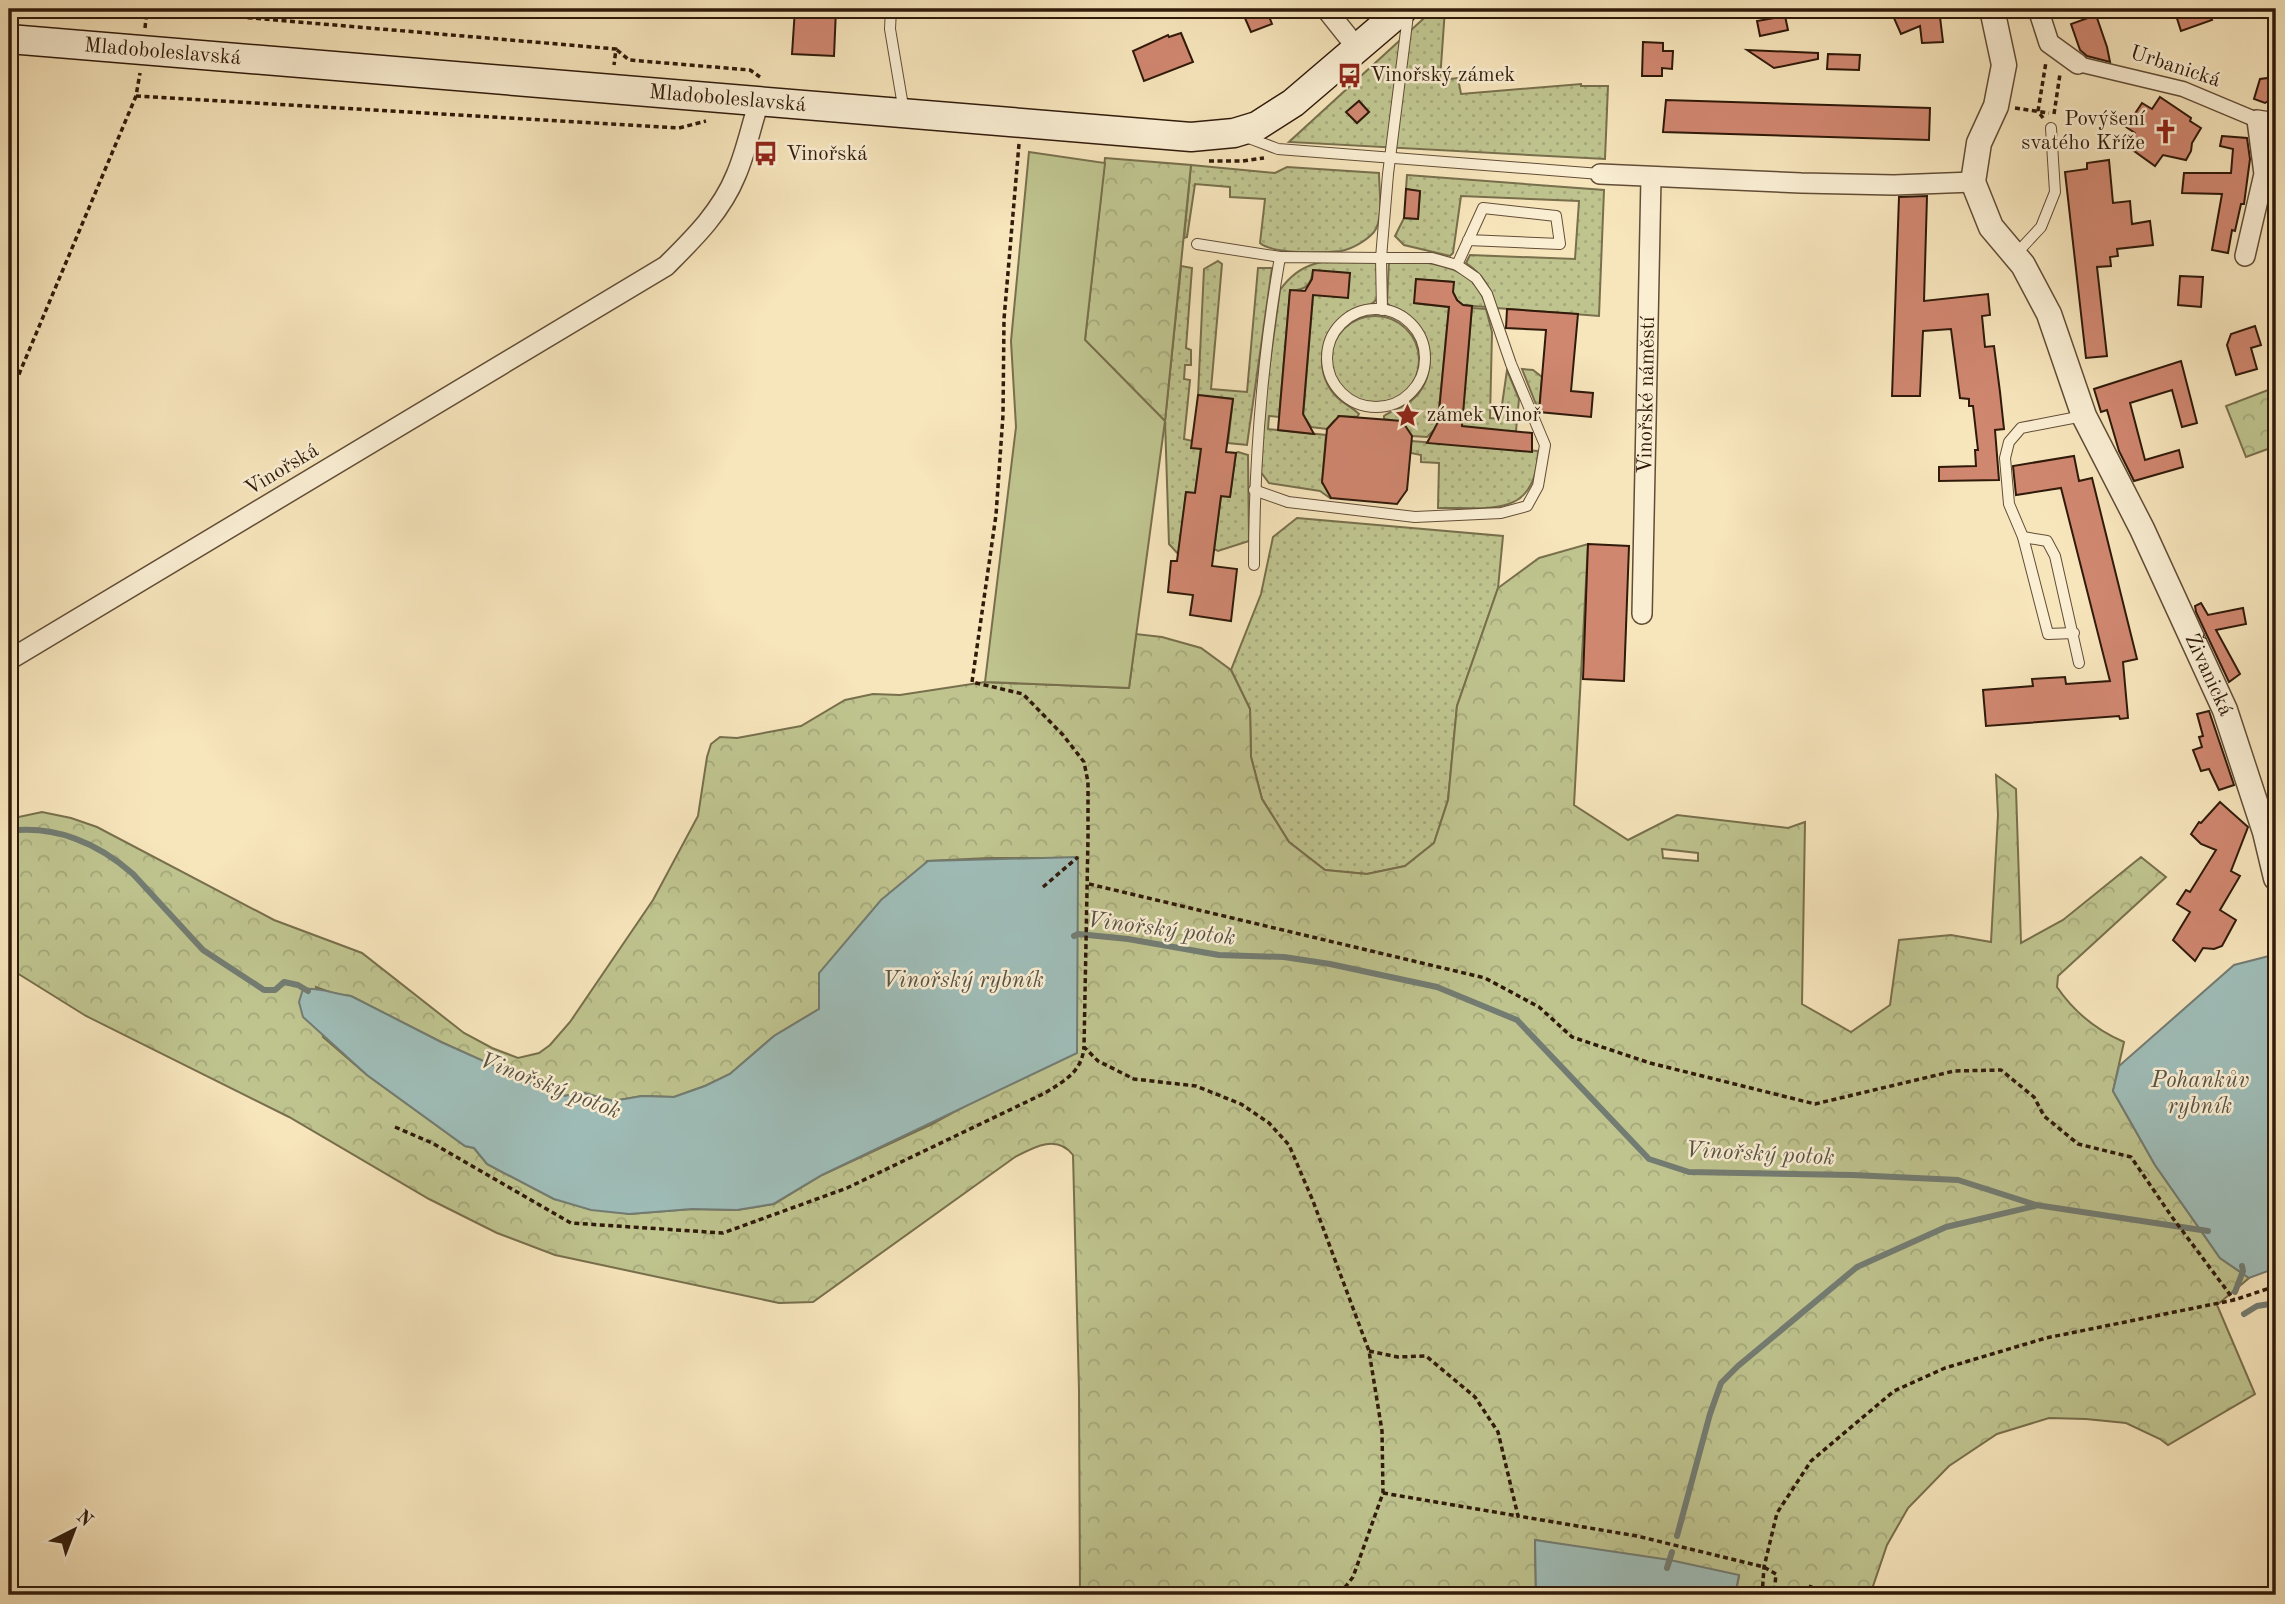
<svg xmlns="http://www.w3.org/2000/svg" width="2285" height="1604" font-family="'Old Standard TT',serif">
<style>
.grass{fill:url(#grass-dots);stroke:#786f4c;stroke-width:2;fill-rule:evenodd}
.forest{fill:url(#forest-crowns);stroke:#786f4c;stroke-width:2;fill-rule:evenodd}
.garden{fill:#bfc48f;stroke:#786f4c;stroke-width:2}
.water{fill:#9fbdb8;stroke:#737c72;stroke-width:2}
.lines{fill:none;stroke-linecap:round;stroke-linejoin:round}
.stream{stroke:#737c72;stroke-width:6}
.building{fill:#d08770;stroke:#301a0a;stroke-width:2}
.service-casing{stroke:#624d36;stroke-width:12}
.pedestrian-casing{stroke:#624d36;stroke-width:17}
.minor-casing{stroke:#624d36;stroke-width:22}
.tertiary-casing{stroke:#624d36;stroke-width:27}
.secondary-casing{stroke:#301a0a;stroke-width:31}
.path{stroke:#301a0a;stroke-width:3.5;stroke-dasharray:5 3.5;stroke-linecap:butt}
.service{stroke:#faeed3;stroke-width:10}
.pedestrian{stroke:#faeed3;stroke-width:14}
.minor{stroke:#faeed3;stroke-width:19}
.tertiary{stroke:#faeed3;stroke-width:24}
.secondary{stroke:#faeed3;stroke-width:28}
.labels{text-anchor:middle;dominant-baseline:central;stroke-width:5;stroke-linejoin:round;paint-order:stroke}
.street-label{font-size:21px;fill:#301a0a;stroke:#faeed3}
.poi-label{font-size:21px;fill:#301a0a;stroke:#faeed3;text-anchor:start}
.water-label{font-size:23px;font-style:italic;fill:#575347;stroke:#faeed3}
</style>
<defs>
<pattern id="grass-dots" width="8" height="8" patternUnits="userSpaceOnUse" patternTransform="scale(1.75)"><rect width="8" height="8" fill="#bfc48f"/><path d="M2 2h.1M6 6h.1" fill="none" stroke="#a4a87a" stroke-width="1.8" stroke-linecap="round"/></pattern>
<pattern id="forest-crowns" width="20" height="18" patternUnits="userSpaceOnUse" patternTransform="scale(1.75)"><rect width="20" height="18" fill="#bfc48f"/><path d="M2 6a3 3 0 1 1 6 0M12 15a3 3 0 1 1 6 0" fill="none" stroke="#a4a87a"/></pattern>
</defs>
<rect width="100%" height="100%" fill="#f7e5bc"/>
<filter id="stains"><feTurbulence type="fractalNoise" baseFrequency=".00286" numOctaves="4"/><feColorMatrix values="0 0 0 0 .2 0 0 0 0 .09 0 0 0 0 .02 0 0 0 .5 -.17"/></filter>
<radialGradient id="worn" r=".72"><stop offset=".6" stop-color="#630" stop-opacity="0"/><stop offset="1" stop-color="#630" stop-opacity=".3"/></radialGradient>
<g class="grass">
<path d="M 1434,9 L 1445,9 L 1440,80 L 1458,78 L 1461,94 L 1581,84 L 1581,86 L 1608,86 L 1605,159 L 1289,142 ZM 1359,101 L 1369,112 L 1357,123 L 1347,112 Z"/>
<path d="M 1191,165 L 1275,173 L 1287,167 L 1379,173 C 1379,189 1384,219 1374,232 C 1366,241 1352,249 1341,251 C 1324,253 1272,254 1260,243 L 1265,199 L 1230,197 L 1230,187 L 1195,184 L 1187,237 L 1184,238 Z"/>
<path d="M 1407,175 L 1604,190 L 1599,316 L 1496,308 C 1490,288 1484,275 1466,263 L 1470,255 L 1575,259 L 1579,201 L 1461,196 L 1453,253 L 1450,256 L 1404,245 L 1395,236 L 1404,218 L 1418,219 L 1420,191 L 1406,189 Z"/>
<path d="M 1404,259 C 1438,265 1477,267 1486,307 L 1460,305 L 1453,294 L 1453,282 L 1416,279 L 1415,303 L 1449,307 L 1437,430 L 1434,430 L 1427,437 L 1412,436 L 1406,428 L 1403,427 L 1403,422 L 1384,419 L 1384,416 C 1392,410 1403,408 1412,400 C 1435,380 1435,343 1414,322 C 1406,314 1394,311 1387,303 L 1389,261 Z"/>
<path d="M 1378,260 C 1378,271 1381,289 1377,298 C 1372,308 1357,308 1349,313 C 1320,330 1313,369 1334,394 C 1341,403 1351,406 1359,414 L 1357,417 L 1338,416 L 1337,422 L 1334,421 L 1327,429 L 1311,427 L 1306,419 L 1303,418 L 1313,295 L 1313,270 C 1311,286 1305,290 1290,291 L 1279,417 L 1269,416 L 1268,429 L 1326,435 L 1322,483 L 1331,492 L 1330,498 L 1320,491 L 1269,483 L 1260,471 L 1259,442 L 1280,290 C 1306,253 1337,262 1378,260 Z"/>
<polygon points="1218,261 1222,264 1211,389 1247,392 1258,268 1272,268 1247,445 1228,443 1233,399 1198,395 1204,269"/>
<polygon points="1181,266 1192,268 1186,348 1191,350 1191,365 1185,365 1184,379 1190,380 1184,439 1192,441 1201,449 1195,493 1186,492 1179,555 1169,544 1165,421"/>
<polygon points="1472,308 1486,309 1492,332 1490,418 1500,419 1507,370 1519,399 1516,431 1461,432"/>
<circle cx="1375" cy="360" r="44"/>
<polygon points="1522,369 1533,370 1542,377 1539,412"/>
<path d="M 1411,441 L 1538,451 C 1536,519 1490,507 1438,508 L 1439,463 L 1421,462 L 1421,455 L 1411,453 Z"/>
<polygon points="1238,452 1248,455 1249,541 1218,551 1214,549 1221,496 1230,497 1236,453"/>
<polygon points="1297,518 1503,536 1498,588 1457,706 1448,800 1434,843 1405,866 1367,874 1325,870 1289,842 1262,799 1251,757 1250,709 1231,670 1261,594 1273,537"/>
</g>
<g class="forest">
<polygon points="1105,158 1191,165 1165,421 1085,340"/>
<polygon points="2276,387 2276,446 2246,457 2226,406"/>
<path d="M 1588,544 L 1574,805 L 1628,840 L 1677,815 L 1788,828 L 1805,822 L 1802,1004 L 1851,1032 L 1890,1005 L 1899,940 L 1951,935 L 1991,942 L 1998,815 L 1996,775 L 2016,789 L 2021,943 L 2063,920 L 2141,857 L 2166,877 L 2058,976 L 2057,987 C 2074,1012 2096,1030 2124,1042 L 2113,1091 L 2155,1165 L 2220,1258 L 2249,1278 L 2217,1305 L 2255,1394 L 2168,1445 L 2160,1439 L 2126,1423 L 2086,1419 L 2049,1418 L 1997,1434 L 1949,1466 L 1908,1508 L 1887,1545 L 1870,1595 L 1735,1595 L 1739,1576 L 1535,1540 L 1536,1595 L 1080,1595 L 1079,1390 L 1073,1155 C 1057,1134 1034,1147 1015,1157 L 813,1302 L 779,1303 L 555,1255 L 497,1233 L 429,1199 L 289,1117 L 86,1016 L 9,968 L 9,819 L 42,812 L 71,818 L 97,827 L 274,920 L 362,953 L 464,1033 L 492,1048 L 518,1058 L 539,1053 L 550,1045 L 570,1022 L 653,900 L 698,816 L 707,757 L 711,744 L 720,737 L 737,738 L 801,726 L 845,700 L 873,694 L 900,695 L 985,682 L 1129,688 L 1136,634 L 1162,637 L 1201,648 L 1231,670 L 1250,709 L 1251,757 L 1262,799 L 1289,842 L 1325,870 L 1367,874 L 1405,866 L 1434,843 L 1448,800 L 1457,706 L 1498,588 L 1539,558 ZM 1662,849 L 1698,853 L 1698,861 L 1663,858 ZM 989,858 L 1078,858 L 967,1105 L 930,1125 L 822,1175 L 774,1204 L 737,1210 L 692,1209 L 629,1214 L 554,1199 L 487,1164 L 474,1148 L 465,1146 L 367,1075 L 323,1037 L 316,987 L 335,994 L 351,996 L 441,1042 L 536,1085 L 565,1096 L 580,1092 L 613,1101 L 642,1096 L 674,1097 L 705,1086 L 730,1074 L 774,1036 L 819,1009 L 927,861 Z"/>
</g>
<polygon class="garden" points="1029,152 1105,163 1085,340 1165,421 1129,688 985,682 1016,427 1011,341"/>
<g class="water">
<path d="M 1078,857 L 1077,1053 L 822,1175 L 773,1204 L 737,1210 L 692,1209 L 629,1214 L 591,1210 L 554,1199 L 487,1164 L 474,1148 L 465,1146 L 367,1075 L 303,1017 L 299,1002 L 303,989 C 320,987 334,994 351,996 L 441,1042 L 537,1085 L 565,1096 L 580,1092 L 613,1101 L 642,1096 L 674,1097 L 705,1086 L 730,1074 L 774,1036 L 819,1009 L 819,973 L 881,900 L 928,861 Z"/>
<polygon points="2273,955 2276,967 2276,1268 2249,1278 2220,1258 2155,1165 2113,1091 2119,1066 2234,965"/>
<polygon points="1535,1540 1670,1560 1739,1575 1735,1595 1536,1595"/>
</g>
<g class="lines">
<g class="stream">
<path d="M 9,831 C 55,825 98,843 133,874 L 203,950 L 264,990 L 275,990 L 284,982 L 298,985 L 308,991"/>
<polyline points="1074,936 1078,934 1128,939 1219,955 1284,957 1330,964 1437,987 1517,1020 1649,1159 1689,1172 1853,1175 1958,1180 2036,1205 2208,1231"/>
<polyline points="2235,1292 2243,1271 2242,1266"/>
<polyline points="2244,1314 2257,1306 2276,1303"/>
<polyline points="1677,1536 1710,1414 1721,1383 1738,1366 1857,1267 1946,1227 2035,1206"/>
<polyline points="1667,1568 1672,1552"/>
</g>
</g>
<g class="building">
<polygon points="795,9 836,9 834,56 792,54"/>
<polygon points="1241,9 1266,9 1272,24 1251,32"/>
<polygon points="1890,9 1960,9 1940,17 1943,42 1922,43 1920,26 1901,34"/>
<polygon points="2174,9 2207,9 2212,20 2181,31"/>
<polygon points="2096,15 2107,47 2110,62 2087,56 2080,50 2071,24"/>
<polygon points="1785,16 1788,30 1760,36 1757,21"/>
<polygon points="1181,33 1193,62 1144,81 1133,51 1168,35 1169,37"/>
<polygon points="1643,42 1663,43 1663,51 1673,51 1672,69 1662,68 1662,76 1642,76"/>
<polygon points="1747,50 1818,53 1818,59 1774,68"/>
<polygon points="1828,54 1860,55 1859,70 1827,69"/>
<polygon points="2276,77 2276,96 2265,103 2254,99 2260,79"/>
<polygon points="2160,97 2191,118 2190,121 2201,128 2192,143 2191,151 2186,160 2163,155 2155,166 2127,146 2135,133 2126,127 2142,103 2152,109"/>
<polygon points="1666,100 1930,108 1929,140 1663,132"/>
<polygon points="1359,101 1369,112 1357,123 1346,112"/>
<polygon points="2222,136 2247,138 2250,159 2244,204 2241,204 2235,231 2232,230 2228,253 2212,250 2222,194 2182,193 2184,173 2231,173 2233,149 2220,146"/>
<polygon points="2109,160 2113,203 2130,201 2132,224 2150,221 2153,245 2117,249 2118,256 2110,257 2111,266 2097,267 2107,356 2086,358 2065,172 2087,169 2087,163"/>
<polygon points="1406,189 1420,191 1418,219 1404,218"/>
<polygon points="1927,196 1924,301 1988,294 1990,315 1982,316 1985,347 1994,346 2000,392 2004,429 1995,430 1999,480 1939,481 1939,467 1976,466 1975,450 1978,450 1973,406 1969,406 1969,399 1960,398 1951,329 1923,331 1920,396 1892,396 1899,197"/>
<polygon points="1313,270 1350,273 1348,298 1313,295 1303,414 1314,434 1278,430 1290,290 1305,291 1312,279"/>
<polygon points="2180,276 2203,277 2201,307 2178,305"/>
<polygon points="1416,279 1454,282 1453,292 1457,300 1463,305 1472,306 1462,426 1532,433 1532,452 1427,443 1438,422 1449,307 1414,303"/>
<polygon points="1507,309 1578,314 1571,391 1593,393 1591,417 1539,412 1546,330 1506,328"/>
<polygon points="2255,326 2261,345 2251,348 2257,369 2236,375 2227,345 2231,334"/>
<polygon points="2181,361 2197,423 2182,427 2172,390 2130,403 2145,460 2179,450 2183,467 2134,481 2119,451 2107,410 2101,412 2094,389"/>
<polygon points="1198,395 1233,399 1226,452 1236,453 1230,497 1221,496 1212,566 1237,569 1231,621 1190,615 1193,595 1168,592 1171,561 1177,561 1186,492 1195,493 1201,449 1191,448"/>
<polygon points="1339,416 1402,421 1412,436 1407,490 1397,504 1331,498 1322,482 1327,429"/>
<polygon points="2074,456 2079,481 2092,478 2137,659 2123,662 2128,718 2120,719 2119,716 1986,726 1983,690 2033,686 2032,679 2065,677 2066,684 2110,681 2061,488 2016,495 2013,466"/>
<polygon points="1588,544 1629,546 1624,681 1583,679"/>
<polygon points="2201,603 2208,615 2243,608 2246,624 2216,630 2240,674 2229,682 2196,612 2195,606"/>
<polygon points="2209,711 2234,785 2219,790 2209,769 2201,771 2193,750 2202,747 2199,737 2203,736 2197,714"/>
<polygon points="2220,802 2248,827 2231,871 2240,876 2220,910 2236,920 2222,946 2214,949 2203,948 2195,961 2173,940 2190,912 2177,904 2186,890 2190,892 2216,850 2201,844 2191,834 2199,822 2201,823"/>
</g>
<g class="lines">
<defs>
<g id="service">
<polyline points="891,9 890,29 904,112"/>
<polyline points="1246,137 1278,149 1600,174"/>
<polyline points="1197,244 1280,257"/>
<polyline points="2015,255 2041,227 2055,192 2051,128"/>
<polyline points="1457,265 1483,208 1556,216 1560,244 1468,240"/>
<circle cx="1376" cy="358" r="49"/>
<polyline points="1254,490 1288,502 1415,517 1501,513 1527,506 1538,486 1545,445 1511,364 1487,294 1476,278 1457,265 1432,258 1381,258 1388,174 1408,15"/>
<polyline points="2023,537 2047,541 2055,556 2079,663"/>
<path d="M 1254,565 C 1254,461 1262,360 1280,257 L 1381,258 L 1382,310"/>
<polyline points="2074,633 2048,634 2023,537 2009,504 2005,458 2009,442 2021,428 2083,416"/>
</g>
<polyline id="pedestrian" points="2078,64 2183,89 2257,120"/>
<g id="minor">
<polyline points="1326,9 1357,48"/>
<polyline points="2038,9 2049,43 2078,64"/>
<polyline points="1600,174 1801,183 1894,185 1973,182"/>
<polyline points="2245,256 2264,174 2257,120 2276,123"/>
<path id="s1" d="M 1642,614 L 1651,178"/>
<path d="M 9,660 L 666,266 C 693,239 721,212 736,175 C 746,152 751,126 759,102"/>
</g>
<g id="tertiary">
<path id="s2" d="M 1992,9 L 2004,65 L 1996,106 L 1979,143 L 1973,182 L 1991,227 L 2023,265 L 2049,314 L 2084,416 L 2142,529 L 2225,710 L 2265,832 L 2276,878"/>
</g>
<g id="secondary">
<path id="s3" d="M 9,39 L 1191,137 L 1234,133 L 1257,126 L 1293,103 L 1403,9"/>
</g>
</defs>
<use href="#service" class="service-casing"/>
<use href="#pedestrian" class="pedestrian-casing"/>
<use href="#minor" class="minor-casing"/>
<use href="#tertiary" class="tertiary-casing"/>
<use href="#secondary" class="secondary-casing"/>
<g class="path">
<polyline points="146,9 616,49 614,65"/>
<polyline points="1139,17 1161,9"/>
<polyline points="145,28 147,9"/>
<polyline points="617,50 629,60 750,70 760,77"/>
<polyline points="136,96 679,128 706,121"/>
<polyline points="2015,108 2049,113"/>
<polyline points="2054,114 2060,74"/>
<polyline points="2043,118 2038,111 2046,62"/>
<polyline points="1019,144 1004,319 1003,415 996,515 972,682 1023,694 1063,735 1084,762 1088,782 1088,838 1084,1047 1098,1061 1134,1079 1196,1086 1241,1104 1269,1123 1289,1145 1313,1201 1369,1351 1382,1431 1383,1493 1353,1577 1339,1595"/>
<polyline points="1209,161 1243,161 1264,158"/>
<polyline points="9,398 136,96 140,73"/>
<polyline points="1089,884 1485,978 1539,1007 1572,1037 1650,1063 1815,1104 1954,1071 2001,1070 2034,1097 2044,1116 2078,1144 2131,1157 2172,1217 2234,1300"/>
<polyline points="1043,887 1078,857"/>
<path d="M 395,1127 L 432,1143 L 571,1223 L 723,1233 L 847,1188 L 1045,1093 C 1064,1081 1082,1072 1084,1047"/>
<polyline points="1369,1351 1398,1357 1426,1356 1475,1397 1498,1432 1518,1516 1637,1536 1764,1567 1776,1574 1774,1595"/>
<polyline points="1383,1493 1518,1516"/>
<polyline points="1762,1595 1764,1567 1777,1513 1811,1461 1894,1391 1945,1368 2046,1338 2234,1300 2276,1286"/>
<polyline points="1808,1595 1811,1585"/>
</g>
<use href="#service" class="service"/>
<use href="#pedestrian" class="pedestrian"/>
<use href="#minor" class="minor"/>
<use href="#tertiary" class="tertiary"/>
<use href="#secondary" class="secondary"/>
</g>
<defs>
<symbol id="bus-bare" viewBox="-9 -9 18 18"><path d="M-5-6H5V4H4V6H2V4H-2V6H-4V4H-5ZM-3.5-4V0h7V-4ZM-3.5 1.2v1.5H-2V1.2ZM2 1.2v1.5H3.5V1.2Z" fill="#8f2418" stroke="#faeed3" stroke-width="2.5" paint-order="stroke"/></symbol>
<symbol id="church-bare" viewBox="-9 -9 18 18"><path d="M-1.2-6h2.4v3.5h3.3v2.4h-3.3V6h-2.4V-.1h-3.3v-2.4h3.3Z" fill="#8f2418" stroke="#faeed3" stroke-width="2.5" paint-order="stroke"/></symbol>
<symbol id="sight-bare" viewBox="-9 -9 18 18"><path d="M0-6L1.8-2.2L6-1.7L2.9 1.2L3.7 5.4L0 3.3L-3.7 5.4L-2.9 1.2L-6-1.7L-1.8-2.2Z" fill="#8f2418" stroke="#faeed3" stroke-width="2.5" paint-order="stroke"/></symbol>
</defs>
<g fill-rule="evenodd">
<use href="#bus-bare" x="1332" y="58" width="35" height="35"/>
<use href="#church-bare" x="2148" y="114" width="35" height="35"/>
<use href="#bus-bare" x="748" y="136" width="35" height="35"/>
<use href="#sight-bare" x="1390" y="398" width="35" height="35"/>
</g>
<g class="labels">
<g class="street-label">
<text stroke="none"><textPath href="#s3" startOffset="154">Mladoboleslavská</textPath></text>
<text transform="translate(2175 67) rotate(18)">Urbanická</text>
<text stroke="none"><textPath href="#s3" startOffset="721">Mladoboleslavská</textPath></text>
<text stroke="none"><textPath href="#s1" startOffset="219">Vinořské náměstí</textPath></text>
<text transform="translate(282 470) rotate(-31)">Vinořská</text>
<text stroke="none"><textPath href="#s2" startOffset="728">Živanická</textPath></text>
</g>
<g class="poi-label">
<text x="1370" y="75">Vinořský zámek</text>
<text x="2145" y="119" text-anchor="end">Povýšení<tspan x="2145" dy="24">svatého Kříže</tspan></text>
<text x="786" y="154">Vinořská</text>
<text x="1427" y="415">zámek Vinoř</text>
</g>
<g class="water-label">
<text transform="translate(1161 929) rotate(7)">Vinořský potok</text>
<text x="963" y="980">Vinořský rybník</text>
<text x="2200" y="1080">Pohankův<tspan x="2200" dy="26">rybník</tspan></text>
<text transform="translate(550 1086) rotate(21)">Vinořský potok</text>
<text transform="translate(1760 1154) rotate(3)">Vinořský potok</text>
</g>
</g>
<rect width="2285" height="1604" fill="none" stroke="#f7e5bc" stroke-width="35"/>
<rect x="10" y="10" width="2264" height="1583" fill="none" stroke="#301a0a" stroke-width="3.5"/>
<rect x="18" y="18" width="2250" height="1569" fill="none" stroke="#301a0a" stroke-width="2"/>
<g transform="translate(74 1530) rotate(42)" stroke="#faeed3" stroke-width="5" paint-order="stroke">
<path d="M0-5L12 26L0 18L-12 26Z" fill="#301a0a"/>
<text y="-10" font-size="19" font-weight="bold" text-anchor="middle" fill="#301a0a">N</text>
</g>
<rect width="100%" height="100%" filter="url(#stains)"/>
<rect width="100%" height="100%" fill="url(#worn)"/>
</svg>
